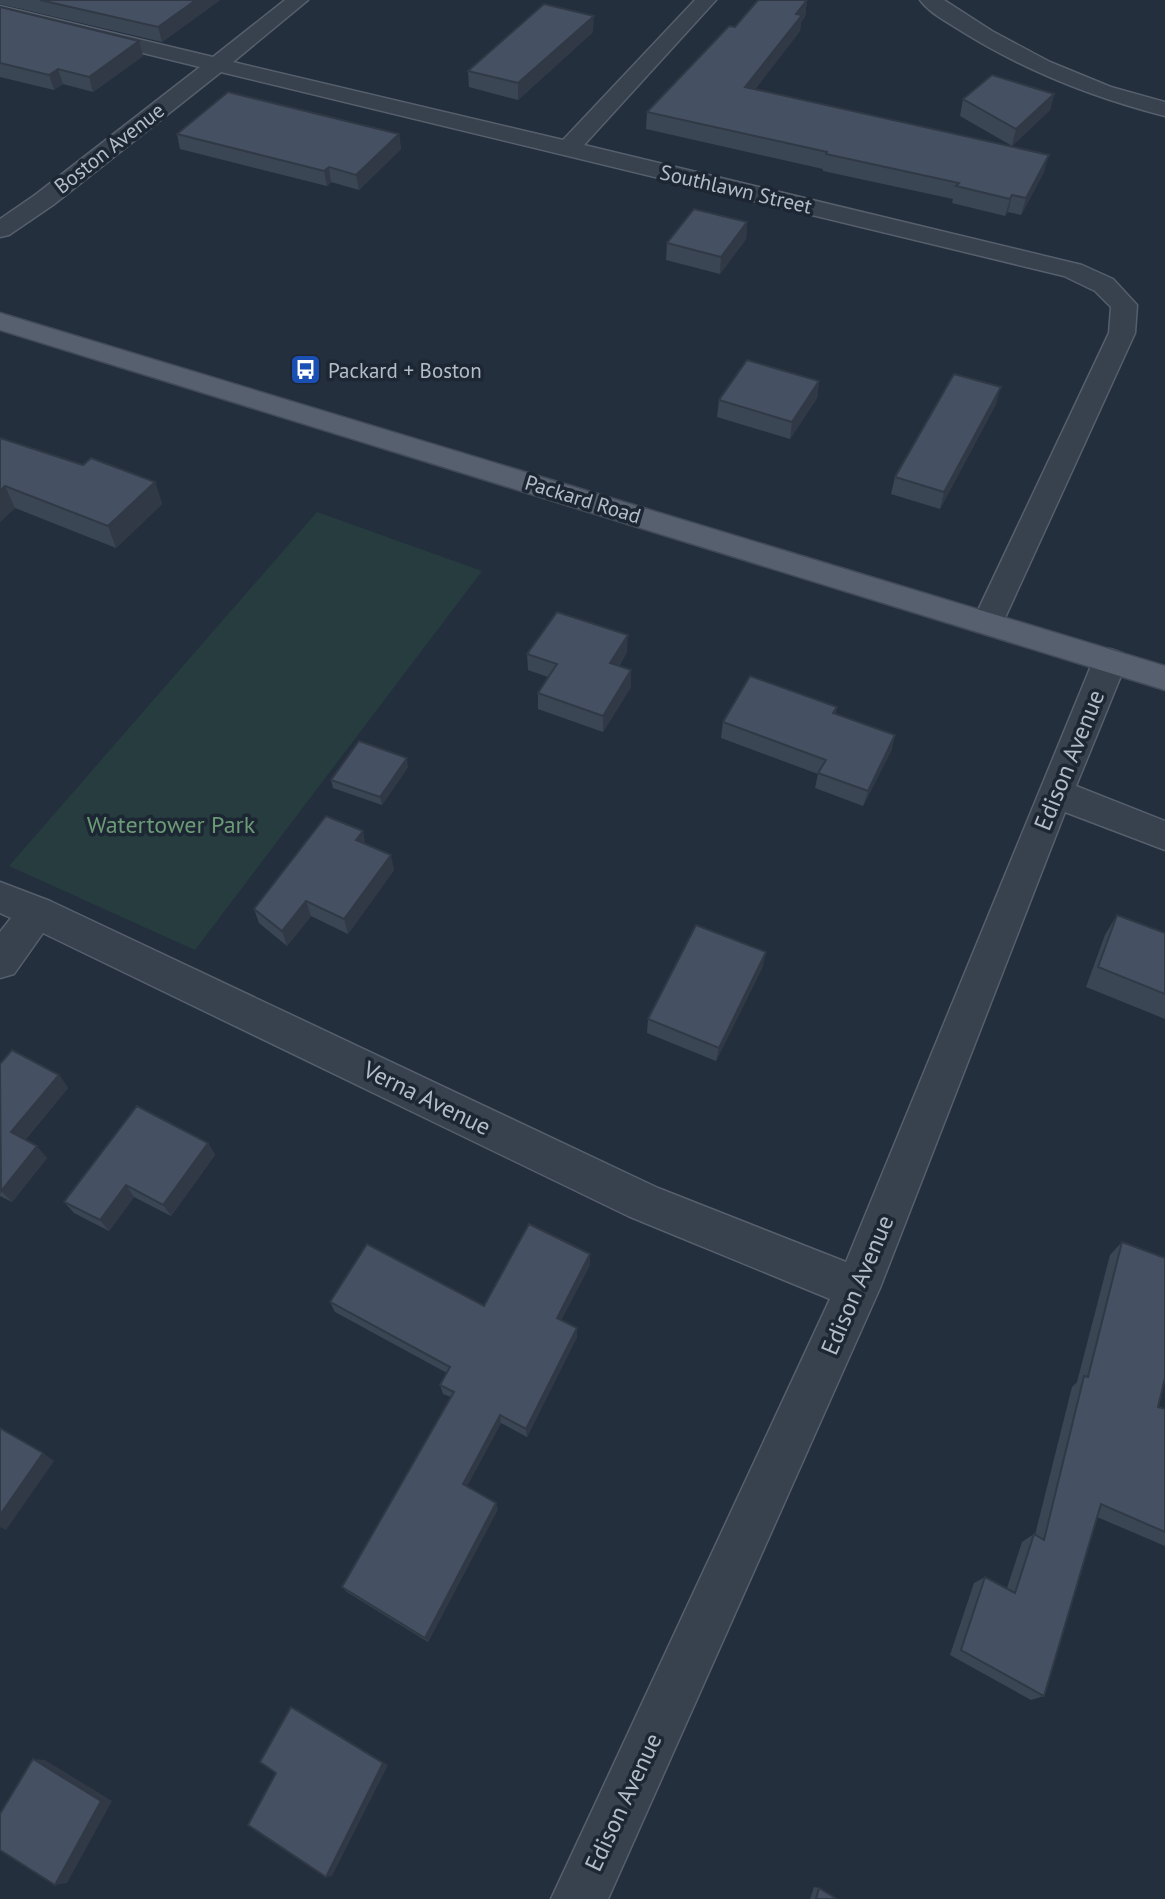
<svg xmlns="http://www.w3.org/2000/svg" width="1165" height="1899" font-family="'PT Sans',sans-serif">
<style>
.green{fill:#263c3f}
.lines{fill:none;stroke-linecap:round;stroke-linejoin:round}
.minor-casing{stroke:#565f6c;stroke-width:3}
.major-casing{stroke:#414a57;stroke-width:3}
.minor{fill:#38414e;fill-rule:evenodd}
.major{fill:#56606e;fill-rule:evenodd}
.wall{fill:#3b4654}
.shaded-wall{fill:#303945}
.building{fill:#455162;stroke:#303945;stroke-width:2}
.labels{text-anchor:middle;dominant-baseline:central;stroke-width:7;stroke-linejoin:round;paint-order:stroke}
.far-street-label{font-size:21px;fill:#b4bcc9;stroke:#1d2633}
.far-poi-label{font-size:21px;fill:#b4bcc9;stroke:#1d2633;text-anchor:start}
.street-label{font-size:24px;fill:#b4bcc9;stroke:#1d2633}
.park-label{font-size:24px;fill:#6b9a76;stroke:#1d2633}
</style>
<rect width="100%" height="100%" fill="#242f3e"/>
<polygon class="green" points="317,512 482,571 195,950 9,866"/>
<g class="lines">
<defs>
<g id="minor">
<polygon points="285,0 308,0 233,62 563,140 695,0 716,0 584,145 1082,265 1113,279 1137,305 1135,333 999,631 988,634 977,631 972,623 1109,333 1111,307 1095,291 1064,276 221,72 53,205 9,235 0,237 0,219 35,195 200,67 0,18 0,6 213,57"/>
<path d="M 920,0 L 944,0 L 992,31 L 1050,62 L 1111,87 L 1165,102 L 1165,116 C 1091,97 1023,70 958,29 C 946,21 928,12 920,0 Z"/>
<polygon points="1110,649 1122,653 1127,661 1076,786 1165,821 1165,850 1065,812 880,1288 608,1899 551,1899 830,1299 628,1216 43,933 14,974 0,978 0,932 11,918 0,913 0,882 50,901 658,1188 846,1262 1093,661 1098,653"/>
</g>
<polygon id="major" points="0,313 1165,666 1165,690 0,330"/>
</defs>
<use href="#minor" class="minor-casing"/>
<use href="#major" class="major-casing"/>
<use href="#minor" class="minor"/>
<use href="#major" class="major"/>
</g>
<g class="wall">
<polygon points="0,0 220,0 162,42 0,4"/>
<polygon points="807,0 805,17 801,22 800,31 755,89 1044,172 1021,215 1008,212 1005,216 952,203 953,199 823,171 823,169 646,129 647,112 735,27"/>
<polygon points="0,7 143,56 93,92 63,84 54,90 0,77"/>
<polygon points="593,32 518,100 469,87 468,71"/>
<polygon points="1054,94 1050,110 1012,146 960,116 963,99"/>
<polygon points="177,134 399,134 401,149 359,190 331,182 327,186 180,149"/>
<polygon points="747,222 746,239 720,274 666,260 667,243"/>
<polygon points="819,381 817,398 790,439 717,417 719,400"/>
<polygon points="996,404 940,509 891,494 895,477"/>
<polygon points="0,438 83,465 155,482 162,504 116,548 15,508 0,522"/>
<polygon points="627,652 619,666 631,670 631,687 603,732 538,709 538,693 548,677 528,670 527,654"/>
<polygon points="837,707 835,714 895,735 891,751 863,806 815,788 818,774 721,738 723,722"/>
<polygon points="408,767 382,805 333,788 331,780"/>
<polygon points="366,844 394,870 348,934 311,916 287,946 259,923 254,909"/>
<polygon points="1117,915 1165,933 1165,1019 1086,987 1105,935"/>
<polygon points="763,966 716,1061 647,1033 648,1019"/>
<polygon points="0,1064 59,1075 68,1088 25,1140 47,1158 12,1202 0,1196"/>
<polygon points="208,1143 215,1155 171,1216 134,1197 109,1231 74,1213 64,1202"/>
<polygon points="1122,1242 1158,1407 1165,1409 1165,1546 1097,1517 1044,1696 1031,1700 950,1655 974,1583 985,1577 1007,1588 1022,1542 1034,1534 1035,1535 1072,1387 1077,1382 1110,1255"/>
<polygon points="590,1254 590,1265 561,1320 577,1328 577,1337 527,1437 501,1423 467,1486 498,1509 428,1642 347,1592 342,1587 451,1397 443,1394 440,1385 447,1373 335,1312 330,1302 484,1306"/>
<polygon points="814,1887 819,1888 837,1899 810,1899"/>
</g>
<g class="shaded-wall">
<polygon points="196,0 220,0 162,42 158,27"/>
<polygon points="807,0 805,17 801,22 800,31 744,104 745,87 796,14"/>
<polygon points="594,16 593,32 518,100 518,83"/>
<polygon points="139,41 143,56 93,92 89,77"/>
<polygon points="58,69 63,84 54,90 49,75"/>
<polygon points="1054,94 1050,110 1012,146 1016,129"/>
<polygon points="399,134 401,149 359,190 356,175"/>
<polygon points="1049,155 1044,172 1021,215 1026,198"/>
<polygon points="329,167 331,182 327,186 324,171"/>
<polygon points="1012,195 1008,212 1005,216 1010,199"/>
<polygon points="747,222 746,239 720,274 721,257"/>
<polygon points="819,381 817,398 790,439 792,422"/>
<polygon points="1001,387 996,404 940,509 944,492"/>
<polygon points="155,482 162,504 116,548 108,526"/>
<polygon points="5,486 15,508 0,522 0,491"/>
<polygon points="628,635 627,652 610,679 610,663"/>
<polygon points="631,670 631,687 603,732 603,716"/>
<polygon points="895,735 891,751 863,806 868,791"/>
<polygon points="407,758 408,767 382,805 380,797"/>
<polygon points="363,831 366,847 356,840"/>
<polygon points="391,855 394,870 348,934 344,919"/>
<polygon points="306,901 311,916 287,946 282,931"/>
<polygon points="766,952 763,966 716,1061 719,1048"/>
<polygon points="59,1075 68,1088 21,1144 11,1132"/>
<polygon points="208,1143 215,1155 171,1216 163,1205"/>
<polygon points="37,1146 47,1158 12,1202 1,1191"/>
<polygon points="126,1185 134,1197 109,1231 100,1220"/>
<polygon points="590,1254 590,1265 557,1328 557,1318"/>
<polygon points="577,1328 577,1337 527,1437 526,1429"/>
<polygon points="500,1415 501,1423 465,1490 463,1484"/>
<polygon points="43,1453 54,1461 6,1530 0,1527 0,1515"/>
<polygon points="496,1503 498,1509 428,1642 425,1638"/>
<polygon points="291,1707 297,1709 388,1765 332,1876 326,1877"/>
<polygon points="33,1759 45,1760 112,1801 67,1883 55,1885"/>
</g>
<g class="building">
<polygon points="40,0 196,0 158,27"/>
<polygon points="758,0 807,0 796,14 802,15 745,87 1049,155 1026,198 1012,195 1010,199 956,186 959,183 826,154 827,152 647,112 729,26 735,27"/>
<polygon points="544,4 594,16 518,83 468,71"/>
<polygon points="0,7 139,41 89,77 58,69 49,75 0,63"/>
<polygon points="992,75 1054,94 1016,129 963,99"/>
<polygon points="228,92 399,134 356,175 329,167 324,171 177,134"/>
<polygon points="694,209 747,222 721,257 667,243"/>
<polygon points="747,360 819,381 792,422 719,400"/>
<polygon points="954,374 1001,387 944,492 895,477"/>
<polygon points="0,438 83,465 91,458 155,482 108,526 5,486 0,491"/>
<polygon points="557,612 628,635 610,663 631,670 603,716 538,693 557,664 527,654"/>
<polygon points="750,676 837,707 833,713 895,735 868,791 818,773 826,760 723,722"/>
<polygon points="359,741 407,758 380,797 331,780"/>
<polygon points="326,816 363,831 356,840 391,855 344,919 306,901 282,931 254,909"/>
<polygon points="1117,915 1165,933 1165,994 1098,967"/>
<polygon points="696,925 766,952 719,1048 648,1019"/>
<polygon points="12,1050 59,1075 11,1132 37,1146 1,1191 0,1064"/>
<polygon points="137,1106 208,1143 163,1205 126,1185 100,1220 64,1202"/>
<polygon points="529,1224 590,1254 557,1318 577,1328 526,1429 500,1415 463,1484 496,1503 425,1638 342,1587 454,1392 440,1385 450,1367 330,1302 367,1244 484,1306"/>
<polygon points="1122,1242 1165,1258 1165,1378 1158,1407 1165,1409 1165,1532 1101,1504 1044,1696 961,1650 985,1577 1015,1593 1034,1534 1044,1540 1084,1376 1088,1377"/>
<polygon points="0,1428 43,1453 0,1515"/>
<polygon points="291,1707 383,1763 326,1877 248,1825 276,1773 260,1762"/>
<polygon points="33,1759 101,1801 55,1885 0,1850 0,1814"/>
<polygon points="819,1888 837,1899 816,1899"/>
</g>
<defs>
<symbol id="bus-square" viewBox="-11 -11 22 22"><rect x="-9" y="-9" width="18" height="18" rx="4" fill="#1a4fb4" stroke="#1d2633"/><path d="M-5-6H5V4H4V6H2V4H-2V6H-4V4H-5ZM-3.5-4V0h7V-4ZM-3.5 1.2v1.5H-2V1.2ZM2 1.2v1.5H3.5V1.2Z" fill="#fff"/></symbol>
</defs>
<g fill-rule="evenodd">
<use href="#bus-square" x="288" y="352" width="35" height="35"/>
</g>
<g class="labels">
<g class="far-street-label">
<text transform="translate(109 148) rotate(-38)">Boston Avenue</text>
<text transform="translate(736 189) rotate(13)">Southlawn Street</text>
<text transform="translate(583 499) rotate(17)">Packard Road</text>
</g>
<g class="far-poi-label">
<text x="328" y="370">Packard + Boston</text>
</g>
<g class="street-label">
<text transform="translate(1069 760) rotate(-68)">Edison Avenue</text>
<text transform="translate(427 1098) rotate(26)">Verna Avenue</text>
<text transform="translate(857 1285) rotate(-67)">Edison Avenue</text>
<text transform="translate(623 1802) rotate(-65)">Edison Avenue</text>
</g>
<g class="park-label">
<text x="171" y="824">Watertower Park</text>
</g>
</g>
</svg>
